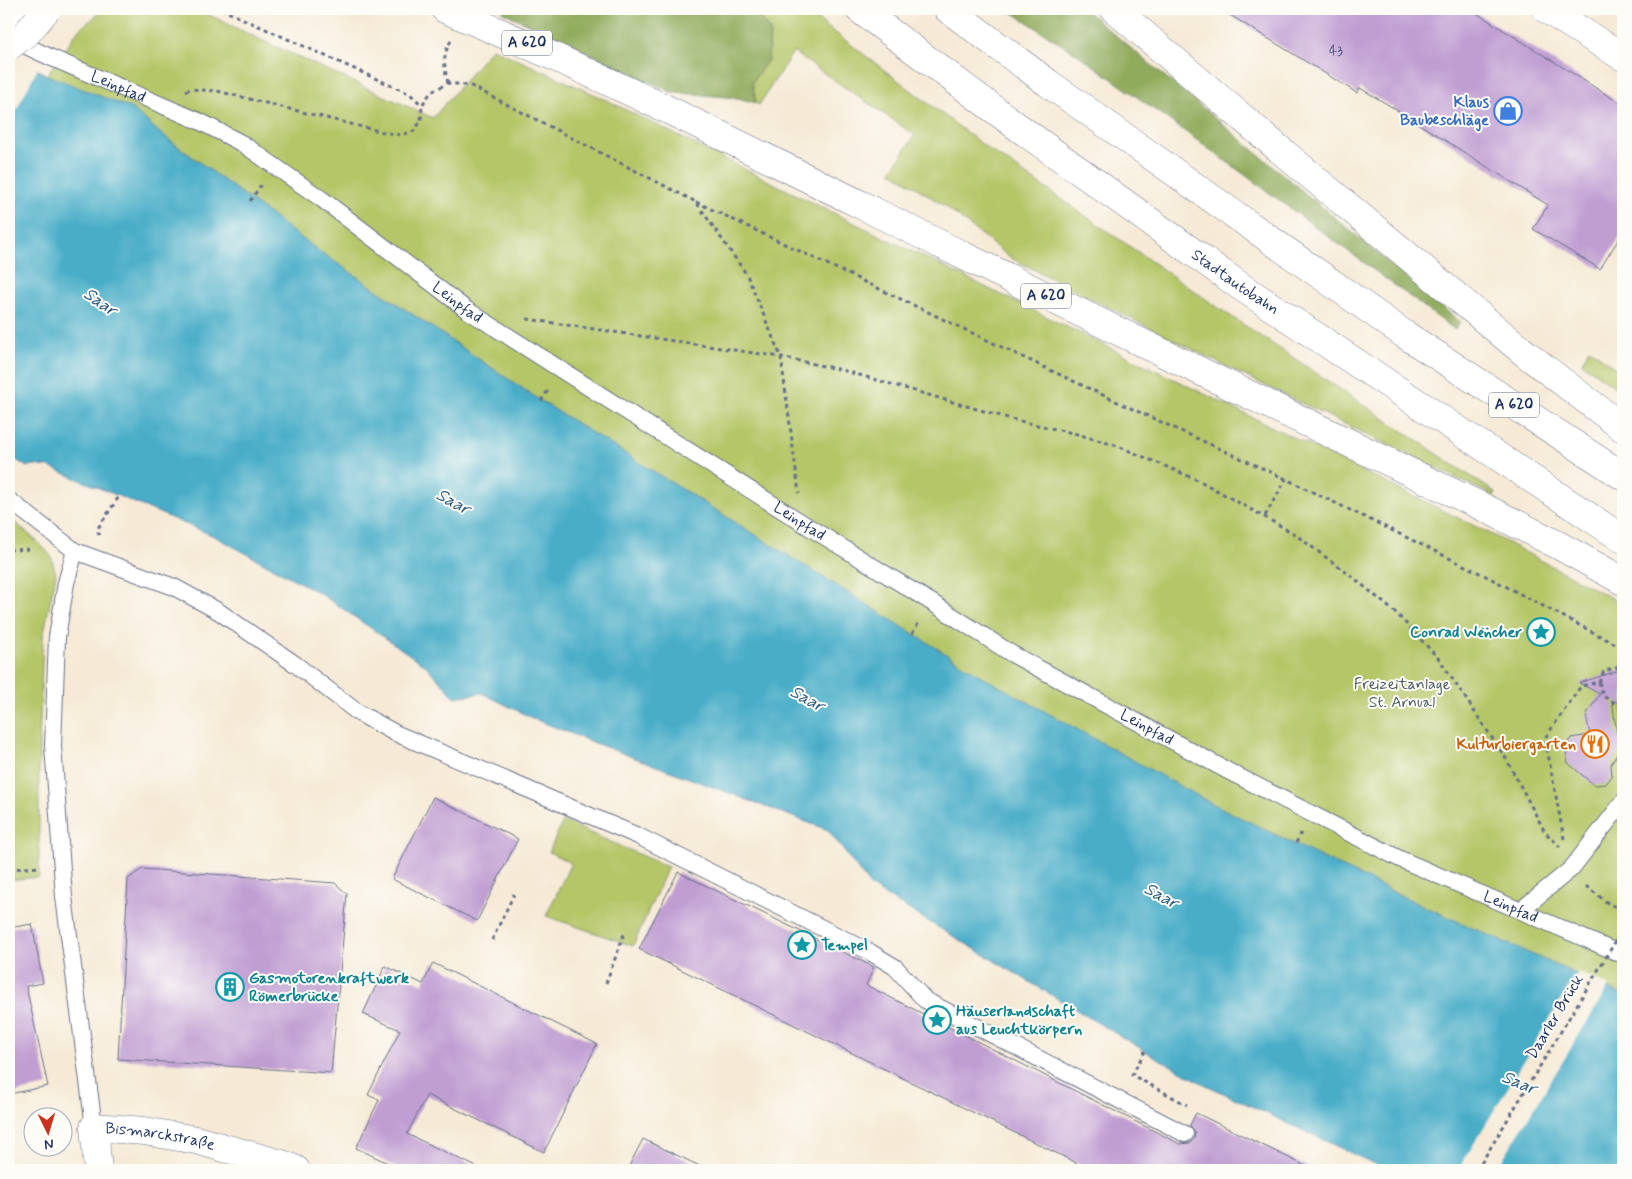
<svg xmlns="http://www.w3.org/2000/svg" width="1632" height="1179" font-family="Mynerve,sans-serif">
<style>
.green{fill:#b5c668;stroke:#687a63}
.forest{fill:#90ab5c;stroke:#566d5d}
.water{fill:#48adc8;stroke:#326e93}
.pier{fill:#f6ead6}
.building{fill:#c09ed2}
.lines{fill:none;stroke-linecap:round;stroke-linejoin:round}
.lane-casing{stroke:#687088;stroke-width:18}
.street-casing{stroke:#687088;stroke-width:29}
.primary-casing{stroke:#687088;stroke-width:29}
.highway-casing{stroke:#687088;stroke-width:29}
.path{stroke:#687088;stroke-width:3;stroke-dasharray:4 4;stroke-linecap:butt}
.lane{stroke:#fff;stroke-width:16}
.street{stroke:#fff;stroke-width:28}
.primary{stroke:#fff;stroke-width:28}
.highway{stroke:#fff;stroke-width:28}
.highway-bridge-casing{stroke:#687088;stroke-width:29;stroke-linecap:butt}
.path-bridge{stroke:#687088;stroke-width:3;stroke-dasharray:4 4;stroke-linecap:butt}
.highway-bridge{stroke:#fff;stroke-width:28}
.labels{text-anchor:middle;dominant-baseline:central;stroke-width:4;stroke-linejoin:round;paint-order:stroke}
.number-label{font-size:14px;fill:#444b7b}
.shield{fill:#fdfcf7;stroke:#5f6c8c;stroke-width:1}
.shield-label{font-size:15px;font-weight:bold;fill:#1b2f5e}
.street-label{font-size:16px;fill:#1b2f5e;stroke:#fdfcf7}
.shop-label{font-size:16px;font-weight:bold;fill:#366cbe;stroke:#fdfcf7;text-anchor:end}
.culture-label{font-size:16px;font-weight:bold;fill:#0d838f;stroke:#fdfcf7;text-anchor:start}
.park-label{font-size:16px;fill:#495c61;stroke:#fdfcf7}
.food-label{font-size:16px;font-weight:bold;fill:#c56008;stroke:#fdfcf7;text-anchor:end}
.water-label{font-size:18px;font-style:italic;fill:#2b5b83;stroke:#fdfcf7}
</style>
<rect width="100%" height="100%" fill="#fdfcf7"/>
<filter id="ink" filterUnits="userSpaceOnUse"><feTurbulence type="fractalNoise" baseFrequency=".02" numOctaves="2"/><feDisplacementMap in="SourceGraphic" scale="10" xChannelSelector="R" yChannelSelector="G"/><feConvolveMatrix kernelMatrix="1 2 1 2 8 2 1 2 1" color-interpolation-filters="sRGB"/></filter>
<filter id="wash" filterUnits="userSpaceOnUse"><feTurbulence type="fractalNoise" baseFrequency=".0096" numOctaves="4" result="noise"/><feDisplacementMap in="SourceGraphic" scale="20" xChannelSelector="R" yChannelSelector="G"/><feGaussianBlur stdDeviation="1.12" result="paint"/><feColorMatrix in="noise" values="0 0 0 0 0 0 0 0 0 0 0 0 0 0 0 0 0 1.4 0 .05"/><feComposite in="paint" operator="in"/></filter>
<g filter="url(#wash)">
<rect width="100%" height="100%" fill="#f6ead6"/>
<g class="green">
<polygon points="105,9 152,10 197,9 259,39 433,118 492,48 598,96 803,198 1489,533 1623,604 1623,995 1421,905 1331,862 1207,801 986,679 541,401 316,249 160,133 134,110 47,75 78,30"/>
<polygon points="754,9 804,9 987,148 1229,315 1496,493 1494,496 1241,374 1009,257 946,207 891,171 915,135 793,52 759,105 756,103 752,82 768,60 770,32"/>
<polygon points="1589,348 1623,373 1623,393 1582,363"/>
<polygon points="9,517 41,545 51,556 56,574 43,637 39,746 39,877 9,880"/>
<polygon points="563,821 668,867 633,946 546,916 571,863 549,852"/>
</g>
<g class="forest">
<polygon points="504,9 754,9 770,32 768,60 752,82 756,103 737,98 671,92 503,12"/>
<polygon points="1007,9 1084,9 1460,322 1455,330 1252,180 1083,58"/>
</g>
<polygon class="water" points="9,53 47,75 133,109 160,133 316,249 541,401 986,679 1207,801 1331,862 1421,905 1623,995 1623,1170 1387,1170 1202,1083 1145,1051 871,887 828,830 592,742 532,718 482,693 455,697 426,666 321,594 214,536 49,467 33,465 27,467 9,455"/>
<g class="pier">
<polygon points="9,50 38,67 9,125"/>
<polygon points="1578,972 1609,986 1496,1170 1458,1170"/>
</g>
<g id="blocks">
<g class="building">
<polygon points="1220,9 1470,9 1623,105 1623,232 1600,269 1533,229 1548,205 1392,107 1360,88 1357,93"/>
<polygon points="1623,669 1623,706 1612,700 1617,734 1619,736 1622,747 1611,764 1612,776 1606,784 1594,785 1568,763 1565,747 1571,738 1590,735 1586,715 1600,694 1579,683"/>
<polygon points="433,797 518,839 477,921 392,879"/>
<polygon points="142,869 335,883 347,894 331,1073 118,1059 128,879"/>
<polygon points="678,872 874,967 866,985 1180,1144 1190,1143 1194,1139 1195,1133 1190,1125 1196,1113 1314,1170 1091,1170 639,949"/>
<polygon points="32,924 43,983 26,986 48,1086 9,1094 9,928"/>
<polygon points="433,963 597,1044 544,1152 427,1095 407,1134 483,1170 403,1170 356,1148 379,1100 368,1095 400,1030 363,1014 385,966 423,984"/>
<polygon points="643,1139 708,1170 627,1170"/>
</g>
</g>
</g>
<g filter="url(#ink)">
<use href="#blocks" fill-opacity="0" stroke="#687088" stroke-width="1"/>
<g class="lines">
<defs>
<g id="lane">
<path id="s1" d="M 13,35 L 24,45 L 52,58 L 201,122 L 243,144 L 323,200 L 467,310 L 804,524 L 931,602 L 1012,654 L 1228,771 L 1400,859 L 1623,955"/>
<polyline points="9,500 75,551 174,587 218,611 295,664 357,712 395,733 638,836 870,952 895,967 925,1000 1185,1134"/>
<polyline points="75,551 66,583 57,637 53,746 64,897 94,1127"/>
<polyline points="1521,910 1571,869 1623,802"/>
</g>
<g id="street">
<polyline points="1546,9 1623,57"/>
<path id="s2" d="M 98,1170 L 94,1127 L 144,1131 L 196,1140 L 285,1165 L 296,1170"/>
</g>
<polyline id="primary" points="9,30 24,9"/>
<g id="highway">
<path d="M 445,9 C 622,83 792,171 964,256 C 1138,342 1312,425 1487,509 L 1558,545 L 1623,581"/>
<path id="s3" d="M 859,9 L 1018,127 L 1240,286 L 1623,539"/>
<polyline points="948,9 1048,83 1404,334 1623,476"/>
<polyline points="1114,9 1297,164 1526,354 1623,428"/>
</g>
</defs>
<use href="#lane" class="lane-casing"/>
<use href="#street" class="street-casing"/>
<use href="#primary" class="primary-casing"/>
<use href="#highway" class="highway-casing"/>
<g class="path">
<polyline points="221,9 410,94 422,105"/>
<path d="M 448,83 C 444,67 442,55 451,41"/>
<polyline points="186,91 190,89 217,91 383,132 401,135 414,131 421,121 422,105 431,92 448,83 471,86 696,202 747,275 781,357 799,493"/>
<polyline points="250,201 261,185"/>
<polyline points="696,202 1126,406 1286,479 1486,576 1623,648"/>
<polyline points="527,319 781,357 842,370 1015,420 1077,434 1118,446 1200,481 1293,533 1354,578 1396,613 1439,659 1505,757 1545,832 1560,847"/>
<polyline points="541,401 549,389"/>
<polyline points="1265,516 1286,479"/>
<polyline points="100,535 98,532 98,528 120,495"/>
<polyline points="9,550 33,549"/>
<polyline points="912,634 919,622"/>
<polyline points="1599,682 1603,696 1615,703 1622,700"/>
<polyline points="1564,839 1545,738 1581,686 1599,682 1604,671 1623,666"/>
<polyline points="1296,843 1301,833"/>
<polyline points="9,869 40,867"/>
<polyline points="1586,886 1609,904 1623,910"/>
<polyline points="492,940 514,894"/>
<polyline points="606,983 624,934"/>
<polyline points="1145,1051 1132,1075 1187,1105"/>
</g>
<use href="#lane" class="lane"/>
<use href="#street" class="street"/>
<use href="#primary" class="primary"/>
<use href="#highway" class="highway"/>
<defs>
<polyline id="highway-bridge" points="9,46 26,34 47,9"/>
</defs>
<use href="#highway-bridge" class="highway-bridge-casing"/>
<polyline class="path-bridge" points="1477,1170 1623,929"/>
<use href="#highway-bridge" class="highway-bridge"/>
</g>
</g>
<defs>
<symbol id="shop-ring" viewBox="-11 -11 22 22"><circle r="9.5" fill="#fdfcf7" stroke="#3f7fe0" stroke-width="1.5"/><path d="M-5-2.5h2.3a2.7 3.5 0 0 1 5.4 0H5L5.5 6h-11ZM-1.5-2.5h3a1.5 2.3 0 0 0-3 0Z" fill="#3f7fe0"/></symbol>
<symbol id="sight-ring" viewBox="-11 -11 22 22"><circle r="9.5" fill="#fdfcf7" stroke="#0f9aa8" stroke-width="1.5"/><path d="M0-6L1.8-2.2L6-1.7L2.9 1.2L3.7 5.4L0 3.3L-3.7 5.4L-2.9 1.2L-6-1.7L-1.8-2.2Z" fill="#0f9aa8"/></symbol>
<symbol id="restaurant-ring" viewBox="-11 -11 22 22"><circle r="9.5" fill="#fdfcf7" stroke="#e8710a" stroke-width="1.5"/><path d="M-5-6h1v4h1v-4h1v4h1v-4h1v5L-1.5 .5V6h-2V.5L-5-1ZM5-6V6H3V1.5H1.5Q1.5-4 5-6Z" fill="#e8710a"/></symbol>
<symbol id="building-ring" viewBox="-11 -11 22 22"><circle r="9.5" fill="#fdfcf7" stroke="#0f9aa8" stroke-width="1.5"/><path d="M-4-6H4V6H1V3H-1V6H-4ZM-2.5-4.3h1.7v1.8h-1.7ZM.8-4.3h1.7v1.8H.8ZM-2.5-1h1.7V.8h-1.7ZM.8-1h1.7V.8H.8Z" fill="#0f9aa8"/></symbol>
</defs>
<g fill-rule="evenodd">
<use href="#shop-ring" x="1492" y="95" width="32" height="32"/>
<use href="#sight-ring" x="1525" y="616" width="32" height="32"/>
<use href="#restaurant-ring" x="1579" y="728" width="32" height="32"/>
<use href="#sight-ring" x="786" y="929" width="32" height="32"/>
<use href="#building-ring" x="214" y="971" width="32" height="32"/>
<use href="#sight-ring" x="921" y="1004" width="32" height="32"/>
</g>
<g class="labels">
<g class="number-label">
<text x="1336" y="51">43</text>
</g>
<g class="shield">
<rect x="502" y="30.5" width="50" height="25" rx="4"/>
<rect x="1021" y="283.5" width="50" height="25" rx="4"/>
<rect x="1489" y="392.5" width="50" height="25" rx="4"/>
</g>
<g class="shield-label">
<text x="527" y="43">A 620</text>
<text x="1046" y="296">A 620</text>
<text x="1514" y="405">A 620</text>
</g>
<g class="street-label">
<text stroke="none"><textPath href="#s1" startOffset="118">Leinpfad</textPath></text>
<text stroke="none"><textPath href="#s3" startOffset="465">Stadtautobahn</textPath></text>
<text stroke="none"><textPath href="#s1" startOffset="522">Leinpfad</textPath></text>
<text stroke="none"><textPath href="#s1" startOffset="928">Leinpfad</textPath></text>
<text stroke="none"><textPath href="#s1" startOffset="1332">Leinpfad</textPath></text>
<text stroke="none"><textPath href="#s1" startOffset="1738">Leinpfad</textPath></text>
<text transform="translate(1555 1017) rotate(-59)">Daarler Brück</text>
<text stroke="none"><textPath href="#s2" startOffset="110">Bismarckstraße</textPath></text>
</g>
<g class="shop-label">
<text x="1489" y="102">Klaus<tspan x="1489" dy="18">Baubeschläge</tspan></text>
</g>
<g class="culture-label">
<text x="1522" y="632" text-anchor="end">Conrad Wëncher</text>
<text x="821" y="945">Tempel</text>
<text x="249" y="978">Gasmotorenkraftwerk<tspan x="249" dy="18">Römerbrücke</tspan></text>
<text x="956" y="1011">Häuserlandschaft<tspan x="956" dy="18">aus Leuchtkörpern</tspan></text>
</g>
<g class="park-label">
<text x="1402" y="684">Freizeitanlage<tspan x="1402" dy="18">St. Arnual</tspan></text>
</g>
<g class="food-label">
<text x="1576" y="744">Kulturbiergarten</text>
</g>
<g class="water-label">
<text transform="translate(100 302) rotate(35)">Saar</text>
<text transform="translate(453 502) rotate(29)">Saar</text>
<text transform="translate(807 699) rotate(29)">Saar</text>
<text transform="translate(1161 896) rotate(29)">Saar</text>
<text transform="translate(1519 1083) rotate(23)">Saar</text>
</g>
</g>
<rect width="1632" height="1179" fill="none" stroke="#fdfcf7" stroke-width="30"/>
<g transform="translate(48 1132) rotate(175)"><circle r="24" fill="#fdfcf7" stroke="#a3aaba"/>
<path d="M0-4L9 19L0 12L-9 19Z" fill="#c8321e"/>
<text y="-8" font-size="14" font-weight="bold" text-anchor="middle" fill="#1b2f5e">N</text>
</g>
</svg>
